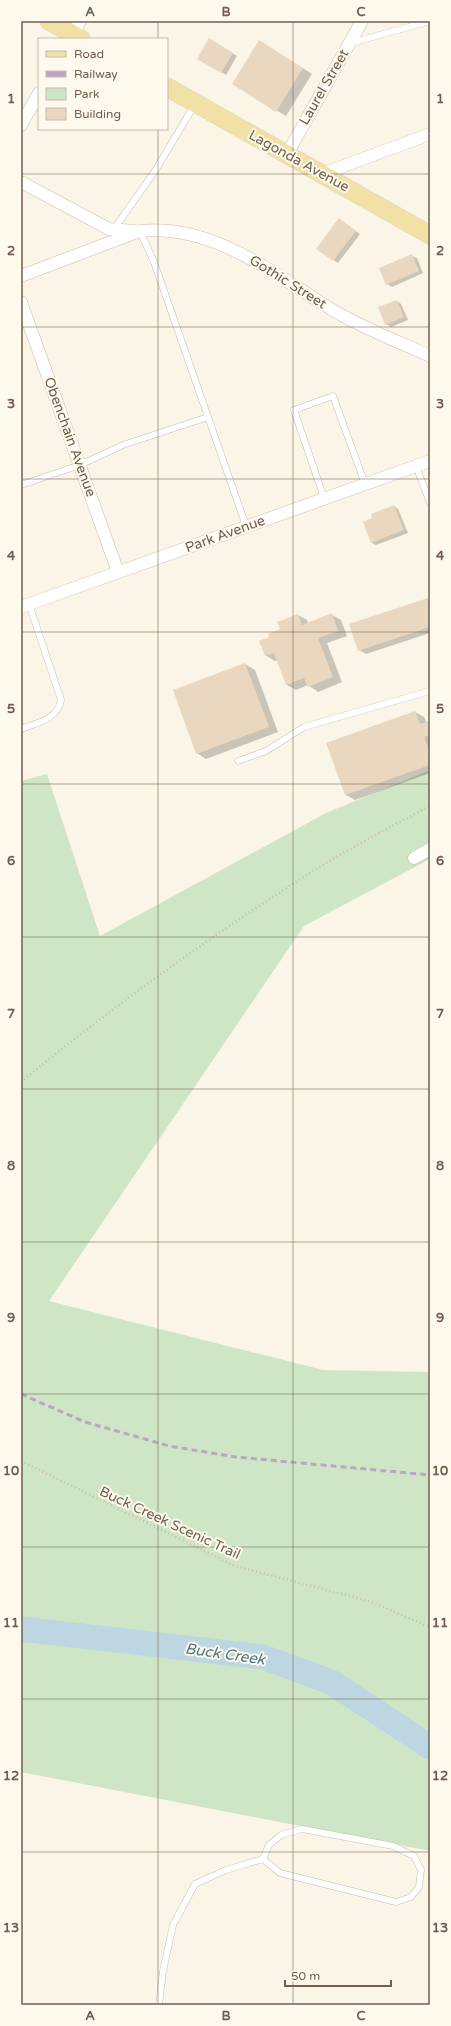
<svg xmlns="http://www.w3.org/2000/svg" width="451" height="2026" font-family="'Varela Round',sans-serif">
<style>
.green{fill:#cee6c6}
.shadow{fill:#0003}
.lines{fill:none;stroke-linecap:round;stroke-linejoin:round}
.river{stroke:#bdd6e1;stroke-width:25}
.building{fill:#ead7bf}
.service-casing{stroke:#cabeae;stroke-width:7}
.minor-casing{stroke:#cabeae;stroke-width:13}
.primary-casing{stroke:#dad5d1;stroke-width:19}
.path{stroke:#d1bda4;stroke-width:2.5;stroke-dasharray:1 3;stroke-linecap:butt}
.service{stroke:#fff;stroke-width:6}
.minor{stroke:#fff;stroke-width:12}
.primary{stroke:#f2e1a5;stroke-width:18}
.rail{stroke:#baa6c2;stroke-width:3;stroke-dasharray:6 4;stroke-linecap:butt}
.grid{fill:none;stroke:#705f4e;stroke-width:1;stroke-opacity:0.55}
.labels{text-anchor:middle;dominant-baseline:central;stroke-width:4;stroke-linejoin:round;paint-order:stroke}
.street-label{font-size:14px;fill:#705f4e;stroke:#fdf9ec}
.water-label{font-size:15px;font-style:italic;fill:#4d7588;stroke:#fdf9ec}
.neatline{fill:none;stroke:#705f4e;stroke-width:1.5}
.grid-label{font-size:13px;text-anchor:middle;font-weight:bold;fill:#705f4e}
</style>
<rect width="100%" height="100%" fill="#faf5e6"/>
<polygon class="green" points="430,770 430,859 304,926 49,1301 323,1370 430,1372 430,1851 21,1772 21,781 47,774 100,936 326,813"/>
<g class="shadow">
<polygon points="210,40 237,56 226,75 198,59"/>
<polygon points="268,47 312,74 286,116 233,84"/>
<polygon points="343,222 360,234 338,263 318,249"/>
<polygon points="412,256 417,258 423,273 392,287 387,284"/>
<polygon points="397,301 401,304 408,320 391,327 386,324"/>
<polygon points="393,506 398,509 408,533 376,545 372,543 364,523"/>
<polygon points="428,599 430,601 430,633 366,654 359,650"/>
<polygon points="298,615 307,620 308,623 332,615 341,620 347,636 327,643 342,682 318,692 308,685 296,690 287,685 278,660 275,661 265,655 271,638"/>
<polygon points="245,664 255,670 278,732 206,759 197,753"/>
<polygon points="415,712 424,717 427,723 430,722 430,773 355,800 346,795"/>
</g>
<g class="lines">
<polyline class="river" points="21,1629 263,1657 331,1682 430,1747"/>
</g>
<g class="building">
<polygon points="209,38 233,53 221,73 197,59"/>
<polygon points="259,40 303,68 276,112 232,84"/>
<polygon points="339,218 356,231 333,261 316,249"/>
<polygon points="412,254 419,271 386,285 379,268"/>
<polygon points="397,300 404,317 385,325 378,307"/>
<polygon points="394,505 404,530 371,543 363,522 372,518 371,514"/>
<polygon points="428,598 430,605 430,627 358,651 349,624"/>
<polygon points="332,613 338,631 318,638 333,677 308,687 304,678 286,685 274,653 265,656 259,641 269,637 268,634 280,629 277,622 298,614 302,625"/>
<polygon points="245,663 269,727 196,754 173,690"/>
<polygon points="415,711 420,724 430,721 430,735 424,737 430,753 430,765 345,795 326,743"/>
</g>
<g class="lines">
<defs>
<g id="service">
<polyline points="351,43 430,21"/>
<polyline points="114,229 155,171 195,104"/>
<polyline points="140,231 154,262 246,526"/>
<polyline points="416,466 430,503"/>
<polyline points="21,485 80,465 123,445 208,417"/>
<polyline points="324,498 294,410 333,396 365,484"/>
<path d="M 21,729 C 37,723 58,719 61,700 L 29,604"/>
<polyline points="238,761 266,751 304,727 430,691"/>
<polyline points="159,2005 163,1971 173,1925 195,1884 226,1870 263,1859 269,1845 281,1835 302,1829 393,1846 414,1856 421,1870 419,1887 411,1897 396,1902 280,1873 263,1859"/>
</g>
<g id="minor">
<polyline points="70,39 80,21"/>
<polyline points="21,125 39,93"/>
<polyline points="287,154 362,21"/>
<polyline points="322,174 430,134"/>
<polyline points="21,182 109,229 135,231"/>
<path d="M 21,276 L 140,231 C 213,224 273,273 331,309 C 362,328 397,341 430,356"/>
<polyline points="21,302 118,572"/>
<polyline points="21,607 430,461"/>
<polyline points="414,858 430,849"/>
</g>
<g id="primary">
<polyline points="49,21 81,39"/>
<polyline points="167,87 430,235"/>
</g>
</defs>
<use href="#service" class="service-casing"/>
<use href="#minor" class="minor-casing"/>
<use href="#primary" class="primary-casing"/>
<g class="path">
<path d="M 21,1082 C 105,1013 194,948 285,889 C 331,858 381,832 430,806"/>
<polyline points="21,1461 235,1566 369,1601 430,1627"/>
</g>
<use href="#service" class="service"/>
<use href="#minor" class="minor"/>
<use href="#primary" class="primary"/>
<polyline class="rail" points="21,1394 85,1422 169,1446 236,1457 430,1475"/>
</g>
<path class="grid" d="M 158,21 L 158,39M 293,21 L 293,2005M 158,129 L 158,2005M 21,174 L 430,174M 21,327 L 430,327M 21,479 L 430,479M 21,632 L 430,632M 21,784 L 430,784M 21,937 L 430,937M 21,1089 L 430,1089M 21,1242 L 430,1242M 21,1394 L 430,1394M 21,1547 L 430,1547M 21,1699 L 430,1699M 21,1852 L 430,1852"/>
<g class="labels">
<g class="street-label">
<text transform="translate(324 87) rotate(-60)">Laurel Street</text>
<text transform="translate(299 161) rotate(29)">Lagonda Avenue</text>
<text transform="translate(288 282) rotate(32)">Gothic Street</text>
<text transform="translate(70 437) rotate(70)">Obenchain Avenue</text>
<text transform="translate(225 534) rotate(-20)">Park Avenue</text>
<text transform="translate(170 1523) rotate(25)">Buck Creek Scenic Trail</text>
</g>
<g class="water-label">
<text transform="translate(225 1654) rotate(8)">Buck Creek</text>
</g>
</g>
<rect width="451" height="2026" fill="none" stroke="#fdf9ec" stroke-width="44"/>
<rect x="38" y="38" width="130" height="92" fill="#fdf9ec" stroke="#c5bbad"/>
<rect x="46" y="51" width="20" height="6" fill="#f2e1a5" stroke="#c5bbad"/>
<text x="74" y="58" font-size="12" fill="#705f4e">Road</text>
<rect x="46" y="71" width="20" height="6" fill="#baa6c2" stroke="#c5bbad"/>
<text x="74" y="78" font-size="12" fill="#705f4e">Railway</text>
<rect x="46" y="88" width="20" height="12" fill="#cee6c6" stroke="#c5bbad"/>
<text x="74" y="98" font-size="12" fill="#705f4e">Park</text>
<rect x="46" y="108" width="20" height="12" fill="#ead7bf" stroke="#c5bbad"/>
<text x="74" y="118" font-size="12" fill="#705f4e">Building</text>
<path d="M285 1980v6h106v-6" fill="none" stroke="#705f4e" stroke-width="2"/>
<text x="291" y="1980" font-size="12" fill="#705f4e" stroke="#fdf9ec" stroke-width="3" paint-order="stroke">50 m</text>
<rect x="22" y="22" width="407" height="1982" class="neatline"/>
<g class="grid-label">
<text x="90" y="16">A</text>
<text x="226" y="16">B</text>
<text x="361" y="16">C</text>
<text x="11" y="103">1</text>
<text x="440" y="103">1</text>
<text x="11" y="255">2</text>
<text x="440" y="255">2</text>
<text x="11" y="408">3</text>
<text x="440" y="408">3</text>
<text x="11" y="560">4</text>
<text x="440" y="560">4</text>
<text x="11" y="713">5</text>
<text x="440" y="713">5</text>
<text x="11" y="865">6</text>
<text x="440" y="865">6</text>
<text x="11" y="1018">7</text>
<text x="440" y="1018">7</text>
<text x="11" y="1170">8</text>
<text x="440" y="1170">8</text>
<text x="11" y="1322">9</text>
<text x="440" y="1322">9</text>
<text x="11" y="1475">10</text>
<text x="440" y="1475">10</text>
<text x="11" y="1627">11</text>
<text x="440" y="1627">11</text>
<text x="11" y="1780">12</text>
<text x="440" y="1780">12</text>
<text x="11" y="1932">13</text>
<text x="440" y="1932">13</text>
<text x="90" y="2020">A</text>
<text x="226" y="2020">B</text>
<text x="361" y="2020">C</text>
</g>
</svg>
